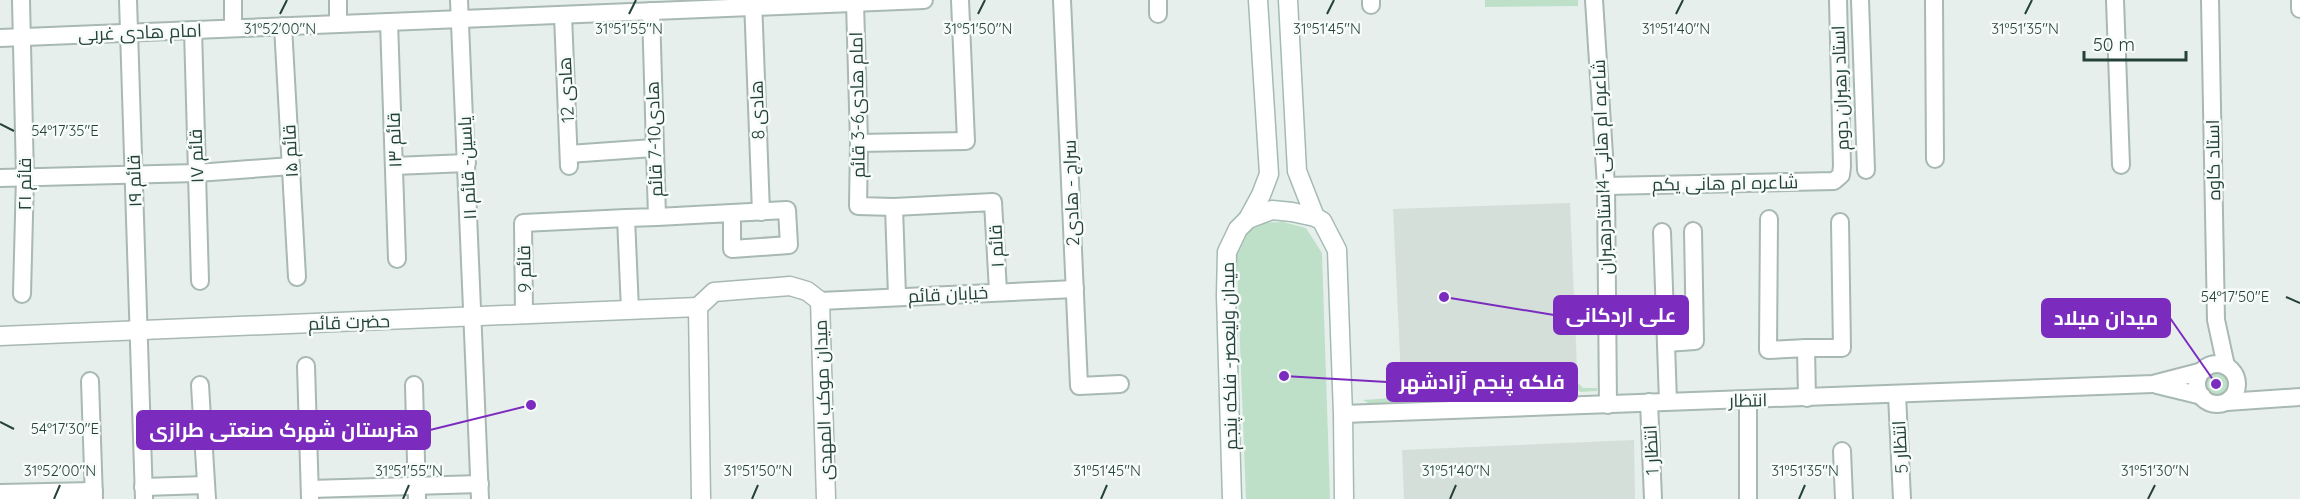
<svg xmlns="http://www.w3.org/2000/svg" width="2300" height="499" font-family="Quicksand,Cairo,sans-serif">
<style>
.built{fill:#d4dfda}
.green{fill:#bfe0c8}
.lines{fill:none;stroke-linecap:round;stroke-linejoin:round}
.minor-casing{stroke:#a8b8b2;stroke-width:20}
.tertiary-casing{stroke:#a8b8b2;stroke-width:21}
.secondary-casing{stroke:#a4bbb3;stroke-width:21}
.minor{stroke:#fff;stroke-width:16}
.tertiary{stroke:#fff;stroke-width:18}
.secondary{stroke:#fff;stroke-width:18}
.ticks{fill:none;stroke:#24423a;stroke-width:2}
.labels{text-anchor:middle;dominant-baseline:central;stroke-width:5;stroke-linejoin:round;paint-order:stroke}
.street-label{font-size:18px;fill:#24423a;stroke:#f7fbf9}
.ticks-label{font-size:15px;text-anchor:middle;fill:#24423a;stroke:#f7fbf9;stroke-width:5;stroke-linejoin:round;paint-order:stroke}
.leader{fill:none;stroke:#7b2cbf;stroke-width:2}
.callout-dot{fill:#7b2cbf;stroke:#f7fbf9;stroke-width:2}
.callout{fill:#7b2cbf;stroke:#7b2cbf;stroke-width:2}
.callout-label{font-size:20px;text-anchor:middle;font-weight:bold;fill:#fff}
</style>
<rect width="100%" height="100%" fill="#e6efeb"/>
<g class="built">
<polygon points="1570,203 1577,367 1568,375 1401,378 1393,209"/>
<polygon points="1634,440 1635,499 1404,499 1402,450"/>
</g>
<g class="green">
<polygon points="1485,0 1578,0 1578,6 1485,7"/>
<polygon points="1283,222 1306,228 1322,253 1330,499 1246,499 1236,240 1252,223"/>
<circle cx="2218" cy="385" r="16"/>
<polygon points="1575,380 1583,388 1597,388 1597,391 1580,392 1571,384 1482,388 1482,383"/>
<polygon points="1460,385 1464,389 1454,398 1372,405 1363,400 1451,394"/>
</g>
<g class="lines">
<defs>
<g id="minor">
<polyline points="21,0 25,177 22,294"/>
<polyline points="128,0 144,499"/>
<polyline points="233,0 233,28"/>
<polyline points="338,0 338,24"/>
<polyline points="459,0 480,499"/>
<polyline points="753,0 761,212"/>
<polyline points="1062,0 1079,386 1120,384"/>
<polyline points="1158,0 1158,14"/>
<polyline points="1371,0 1371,5"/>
<polyline points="1594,0 1606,186 1608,405"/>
<polyline points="1860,0 1866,170"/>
<polyline points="1934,0 1935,159"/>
<polyline points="2115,0 2121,165"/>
<polyline points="2210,0 2216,320 2226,366"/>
<polyline points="2300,0 2300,9"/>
<polyline points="855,3 859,143 858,206 894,207 993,202 998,291"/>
<polyline points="563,15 569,166"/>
<polyline points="389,22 397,259"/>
<polyline points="283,26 297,277"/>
<polyline points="193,30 200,281"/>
<polyline points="0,38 924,0"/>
<polyline points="859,143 966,141 960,0"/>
<polyline points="569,154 653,148"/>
<polyline points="394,166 467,163"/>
<polyline points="0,178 197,173 291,166"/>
<polyline points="1606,186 1834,181 1841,175 1842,166 1838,0"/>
<polyline points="894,207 897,296"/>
<polyline points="657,217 787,210 789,245 732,249 732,214"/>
<polyline points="1769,219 1768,350 1806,348 1807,398"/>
<polyline points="1662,232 1668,401"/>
<polyline points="820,301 1075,289"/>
<polyline points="630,310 626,218 657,217 651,11"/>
<polyline points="524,314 523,223 626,218"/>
<polyline points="1666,343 1695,341 1693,231"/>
<polyline points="1806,348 1842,348 1840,222"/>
<circle cx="2217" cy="384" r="20"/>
<polyline points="306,366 310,498"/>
<polyline points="90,381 94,499"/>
<polyline points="200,385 207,499"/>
<polyline points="414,385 417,499"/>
<polyline points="2157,385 2202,396"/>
<polyline points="1897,395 1902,499"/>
<polyline points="1748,401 1748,499"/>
<polyline points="1649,402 1653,499"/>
<polyline points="2227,402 2300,397"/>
<polyline points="1343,414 2153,384 2203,371"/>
<polyline points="1842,451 1844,499"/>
<polyline points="143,487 206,485"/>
<polyline points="310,489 480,484"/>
<polyline points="0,493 94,491"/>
</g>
<g id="tertiary">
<polyline points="0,336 698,307"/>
<polyline points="701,499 698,307 714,292 790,286 807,291 820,301 826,499"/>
</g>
<g id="secondary">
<polyline points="1288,0 1297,171 1315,217"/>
<polyline points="1248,219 1261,195 1269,174 1258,0"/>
<polyline points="1232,499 1226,296 1227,252 1238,229 1248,219 1272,210 1292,212 1315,217 1322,221 1337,250 1343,414 1344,499"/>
</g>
</defs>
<use href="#minor" class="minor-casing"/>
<use href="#tertiary" class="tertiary-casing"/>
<use href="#secondary" class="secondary-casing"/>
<use href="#minor" class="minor"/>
<use href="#tertiary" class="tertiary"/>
<use href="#secondary" class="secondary"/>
</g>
<path class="ticks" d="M 280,14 L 287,0M 629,14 L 636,0M 978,14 L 985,0M 1327,14 L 1334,0M 1676,14 L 1683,0M 2025,14 L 2032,0M 0,124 L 14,131M 2286,297 L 2300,303M 0,422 L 14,429M 54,499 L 60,485M 403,499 L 409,485M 752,499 L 758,485M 1101,499 L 1107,485M 1450,499 L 1456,485M 1799,499 L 1805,485M 2148,499 L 2155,485"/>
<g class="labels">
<g class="street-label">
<text transform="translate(140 32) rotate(-2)">امام هادی غربی</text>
<text transform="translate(1840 88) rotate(-92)">استاد رهبران دوم</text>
<text transform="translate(566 90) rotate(-93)">12 هادی</text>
<text transform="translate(857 105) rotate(-91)">امام هادی6-3 قائم</text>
<text transform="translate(757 110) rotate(-92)">هادی 8</text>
<text transform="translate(654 139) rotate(-92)">هادی10-7 قائم</text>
<text transform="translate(394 140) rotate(-92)">قائم ۱۳</text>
<text transform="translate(290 151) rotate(-93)">قائم ۱۵</text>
<text transform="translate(196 156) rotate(-92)">قائم ۱۷</text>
<text transform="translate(2213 160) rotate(-91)">استاد کاوه</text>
<text transform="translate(1602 167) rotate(-92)">شاعره ام هانی-4استادرهبران</text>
<text transform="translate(467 168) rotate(-93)">یاسین- قائم ۱۱</text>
<text transform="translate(134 181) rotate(-92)">قائم ۱۹</text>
<text transform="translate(1725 183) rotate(-1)">شاعره ام هانی یکم</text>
<text transform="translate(24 184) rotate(-90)">قائم ۲۱</text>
<text transform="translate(1071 193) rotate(-92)">سراج - هادی2</text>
<text transform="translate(996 246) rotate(-93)">قائم ۱</text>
<text transform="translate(524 269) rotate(-91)">قائم 9</text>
<text transform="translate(948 294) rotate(-3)">خیابان قائم</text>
<text transform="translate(349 322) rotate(-2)">حضرت قائم</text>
<text transform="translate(1229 356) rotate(-91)">میدان ولیعصر- فلکه پنجم</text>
<text transform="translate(823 400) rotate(-92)">میدان موکب المهدی</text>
<text transform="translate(1748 400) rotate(-1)">انتظار</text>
<text transform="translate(1900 447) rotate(-93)">انتظار 5</text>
<text transform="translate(1651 450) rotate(-93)">انتظار 1</text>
</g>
</g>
<g class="ticks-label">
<text x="280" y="34">31°52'00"N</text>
<text x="629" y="34">31°51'55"N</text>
<text x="978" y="34">31°51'50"N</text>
<text x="1327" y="34">31°51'45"N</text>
<text x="1676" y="34">31°51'40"N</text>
<text x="2025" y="34">31°51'35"N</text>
<text x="65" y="136">54°17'35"E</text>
<text x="2235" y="302">54°17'50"E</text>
<text x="65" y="434">54°17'30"E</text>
<text x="60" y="476">31°52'00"N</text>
<text x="409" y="476">31°51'55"N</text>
<text x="758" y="476">31°51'50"N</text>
<text x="1107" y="476">31°51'45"N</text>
<text x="1456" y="476">31°51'40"N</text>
<text x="1805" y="476">31°51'35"N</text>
<text x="2155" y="476">31°51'30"N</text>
</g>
<path class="leader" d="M1444 297L1554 315M2216 384L2170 318M1284 376L1387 382M531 405L430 430"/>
<g class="callout-dot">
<circle cx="1444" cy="297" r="6"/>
<circle cx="2216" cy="384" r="6"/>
<circle cx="1284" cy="376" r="6"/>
<circle cx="531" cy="405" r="6"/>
</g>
<g class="callout">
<rect x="1554" y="296" width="134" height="38" rx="6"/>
<rect x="2042" y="299" width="128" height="38" rx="6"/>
<rect x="1387" y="363" width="190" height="38" rx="6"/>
<rect x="137" y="411" width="293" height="38" rx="6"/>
</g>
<g class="callout-label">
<text x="1621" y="322">علی اردکانی</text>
<text x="2106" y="325">میدان میلاد</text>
<text x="1482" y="389">فلکه پنجم آزادشهر</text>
<text x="284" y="437">هنرستان شهرک صنعتی طرازی</text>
</g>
<path d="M2084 51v9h102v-9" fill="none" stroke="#24423a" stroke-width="3"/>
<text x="2093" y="51" font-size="18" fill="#24423a" stroke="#f7fbf9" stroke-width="4.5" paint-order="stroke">50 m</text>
</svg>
